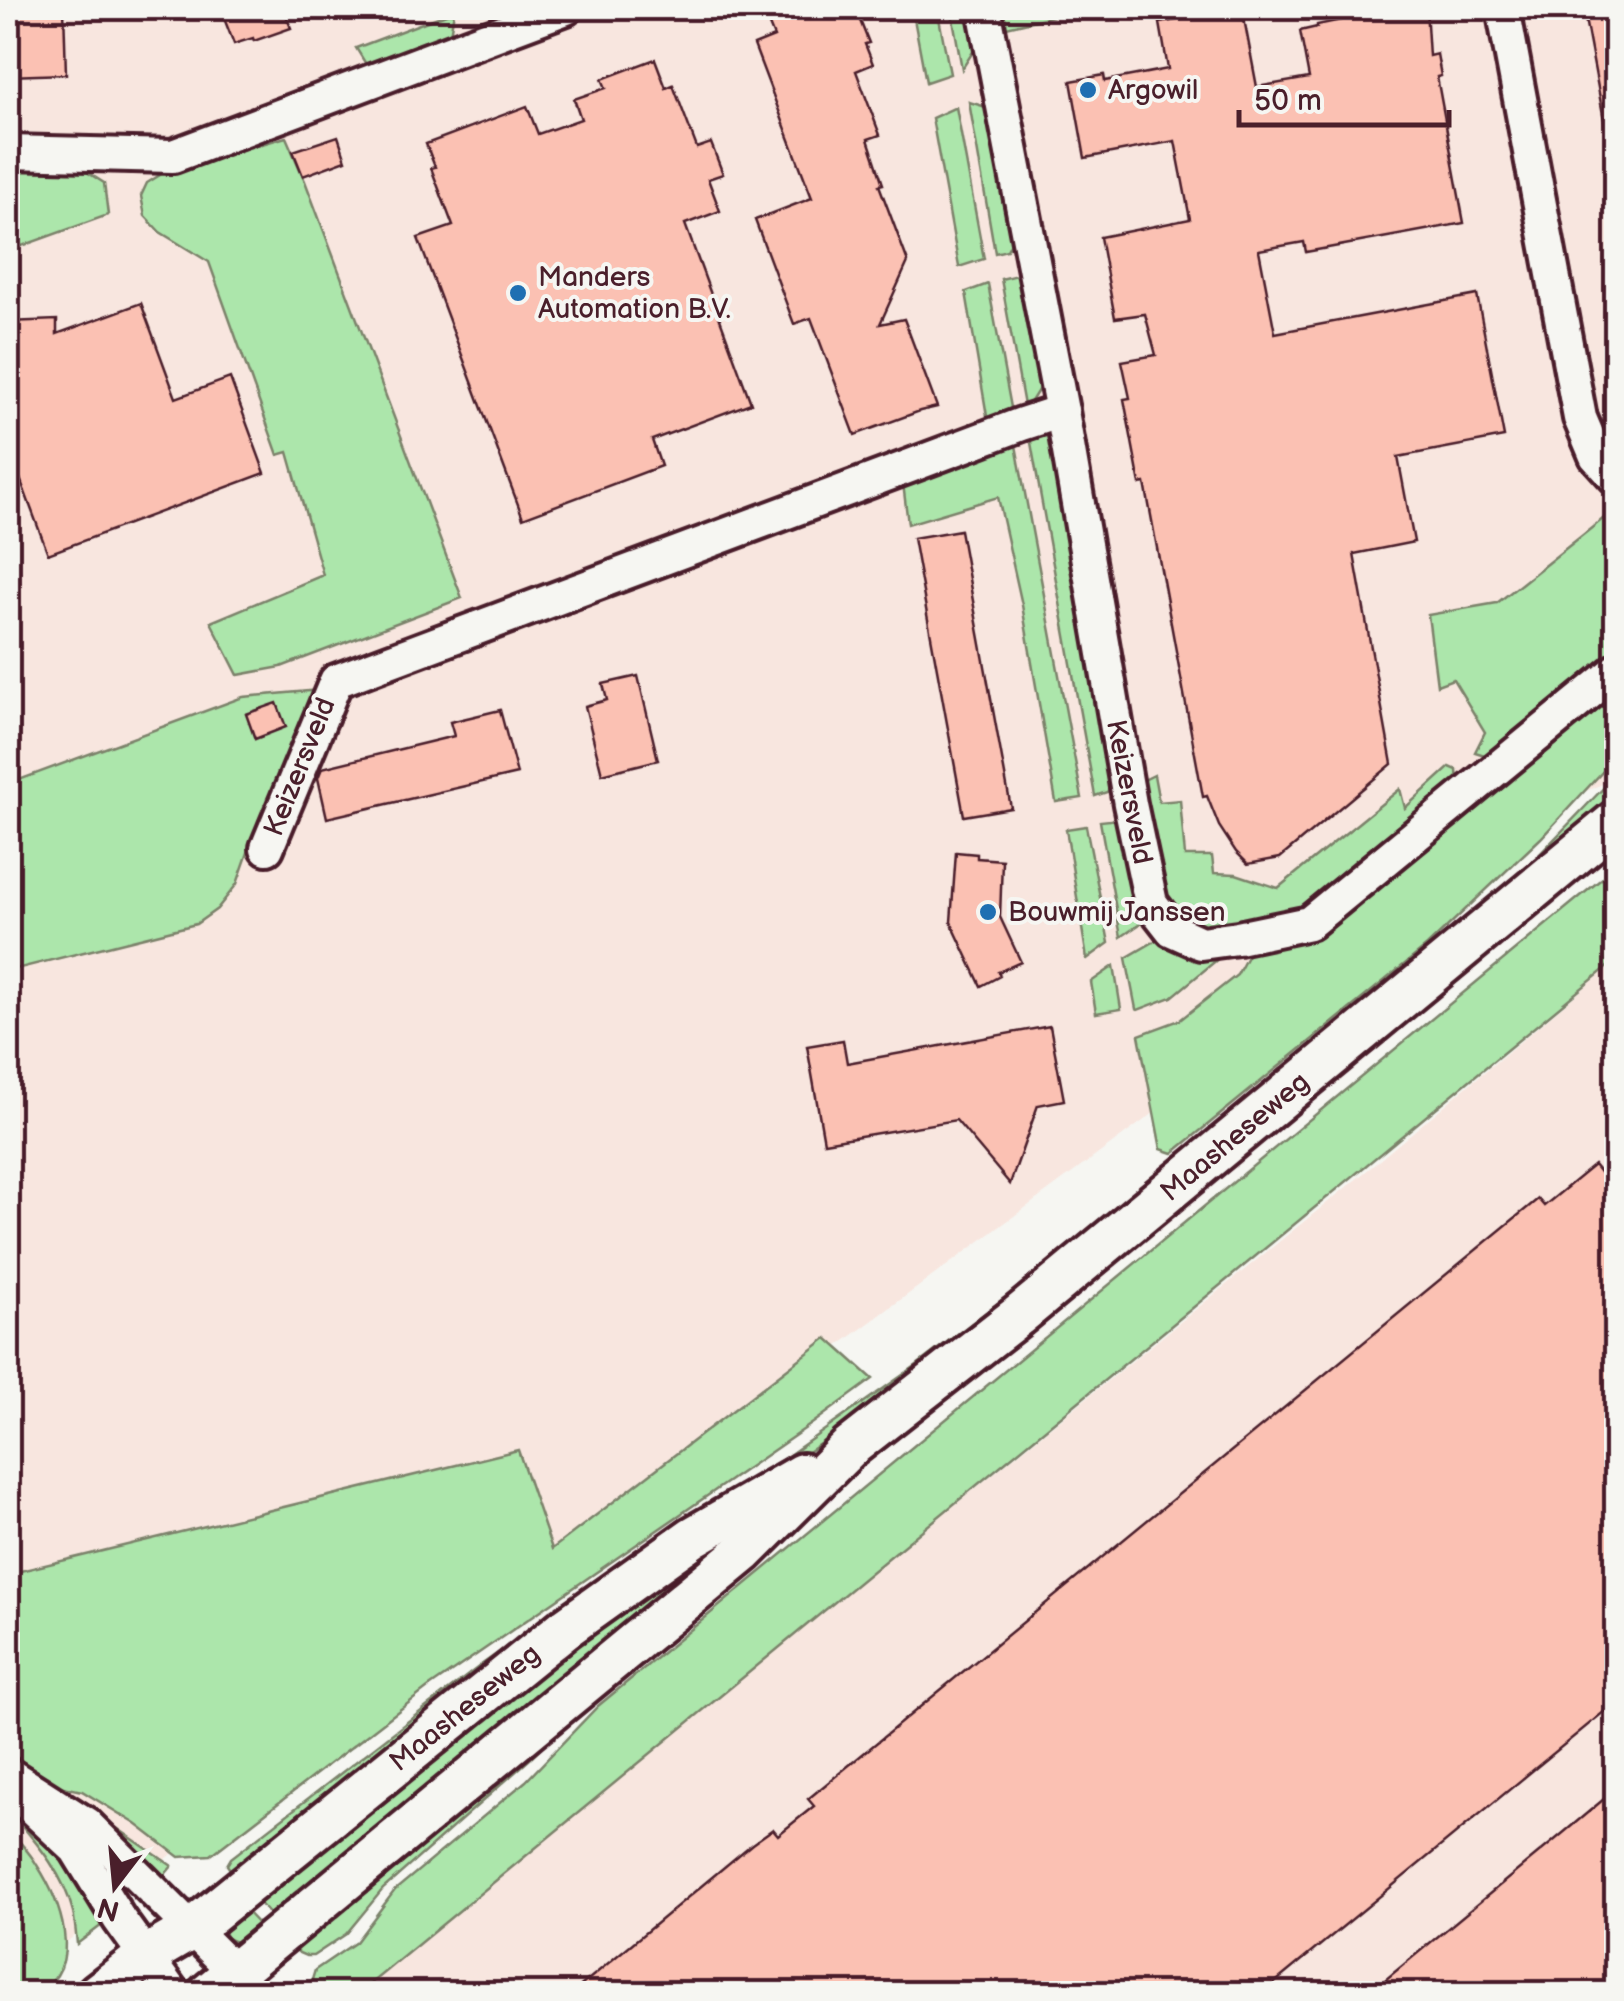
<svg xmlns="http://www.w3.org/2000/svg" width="1624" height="2001" font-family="'Balsamiq Sans',sans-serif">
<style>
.built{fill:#f8e6df}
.green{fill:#ace6ab;stroke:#7b826b;stroke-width:2.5}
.building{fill:#fbc1b3;stroke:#4a1f2b;stroke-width:2.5}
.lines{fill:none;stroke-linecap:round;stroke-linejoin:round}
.minor-casing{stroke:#4a1f2b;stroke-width:40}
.major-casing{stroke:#4a1f2b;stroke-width:48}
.minor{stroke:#f6f6f2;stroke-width:32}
.major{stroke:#f6f6f2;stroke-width:40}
.poi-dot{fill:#1f6fb2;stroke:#f6f6f2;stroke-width:4}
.labels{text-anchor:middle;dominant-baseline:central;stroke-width:8;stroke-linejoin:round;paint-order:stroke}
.poi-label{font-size:28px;fill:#4a1f2b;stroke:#f6f6f2;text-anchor:start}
.street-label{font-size:28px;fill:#4a1f2b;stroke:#f6f6f2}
</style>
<rect width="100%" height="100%" fill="#f6f6f2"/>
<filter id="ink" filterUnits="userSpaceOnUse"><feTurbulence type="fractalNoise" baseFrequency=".01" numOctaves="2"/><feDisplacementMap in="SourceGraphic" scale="20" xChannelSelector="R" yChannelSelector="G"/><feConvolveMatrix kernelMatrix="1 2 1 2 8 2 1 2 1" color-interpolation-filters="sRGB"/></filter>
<g filter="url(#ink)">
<g class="built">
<polygon points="8,8 1616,8 1616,778 1515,822 1158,1110 347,1708 8,1991"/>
<polygon points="1616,961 1616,1993 352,1994 1370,1168"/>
</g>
<g class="green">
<polygon points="912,8 937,8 950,74 926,82"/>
<polygon points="951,8 971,8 978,44 962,69"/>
<polygon points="994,8 1051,8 1053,16 998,29"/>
<polygon points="454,11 450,35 367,66 356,48"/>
<polygon points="969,102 990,108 1014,237 1007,250 995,253"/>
<polygon points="956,107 984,259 959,267 932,118"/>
<polygon points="286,137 305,181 462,598 281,667 238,675 211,622 323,575 288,452 278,455 209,262 160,232 145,216 141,196 147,183 165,172"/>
<polygon points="82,169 104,183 108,215 8,251 8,170"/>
<polygon points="1021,274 1042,384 1025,411 1001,279"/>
<polygon points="988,284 1012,413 988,422 966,292"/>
<polygon points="1049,435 1112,785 1107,792 1095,796 1030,437"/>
<polygon points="1015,440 1082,798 1056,802 1022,605 998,497 908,524 903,483"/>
<polygon points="1613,511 1616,512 1616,657 1488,756 1475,752 1485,732 1453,679 1437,685 1428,615 1497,603"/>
<polygon points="320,690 251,844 237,884 217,909 196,924 8,971 8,784 243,697"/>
<polygon points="1599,703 1616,722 1616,757 1541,838 1427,946 1173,1153 1161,1149 1139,1035 1180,1020 1237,975 1251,949 1319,930 1345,915"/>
<polygon points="1450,767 1457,770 1458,783 1305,910 1203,930 1167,911 1142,781 1154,775 1159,802 1180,800 1185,856 1212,856 1214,873 1236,874 1278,888 1400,789 1405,808"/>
<polygon points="1616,775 1616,802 1541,866 1536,858"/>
<polygon points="1119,819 1146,920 1121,937 1100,821"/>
<polygon points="1086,826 1109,943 1087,959 1066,829"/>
<polygon points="1616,867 1616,960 359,1993 308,1993 315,1970 356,1942 395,1890 526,1781 598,1706"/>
<path d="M 1157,940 C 1184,956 1194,956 1224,954 L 1172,997 L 1138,1010 L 1136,1009 L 1126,958 Z"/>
<polygon points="1114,966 1121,1009 1096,1013 1091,982"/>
<polygon points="1106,1220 929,1366 830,1437 520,1645 345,1778 232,1872 227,1865 231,1858 481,1665 624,1563 789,1455 917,1365"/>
<polygon points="827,1338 873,1379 813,1423 428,1688 211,1855 179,1857 136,1824 82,1791 40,1782 8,1760 8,1574 518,1450 552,1549"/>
<polygon points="745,1523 751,1525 274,1919 255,1898 517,1680"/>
<polygon points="589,1702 530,1759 383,1889 346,1934 313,1956 306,1956 299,1953 287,1939"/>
<path d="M 8,1798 C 46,1829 83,1879 102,1925 L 77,1944 C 76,1934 75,1922 73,1912 C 63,1871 34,1840 8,1809 Z"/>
<polygon points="79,1802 172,1866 162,1878"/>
<path d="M 8,1827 C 17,1840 29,1851 37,1865 C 59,1899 86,1966 39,1991 C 30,1996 17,1994 8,1993 Z"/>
<path d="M 245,1910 L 262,1928 L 243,1943 C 209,1938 230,1922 245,1910 Z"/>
</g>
<g class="building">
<polygon points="8,8 64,8 66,74 8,76"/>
<polygon points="220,8 283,8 291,28 254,41 253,38 234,44"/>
<polygon points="784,8 855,8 869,43 865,44 873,64 856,71 880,135 868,139 883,184 879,185 908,262 880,324 904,319 937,407 920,411 855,435 811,318 794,324 755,220 812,198 754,45 774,37 767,20 787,13"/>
<polygon points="1242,8 1257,87 1309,78 1300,31 1317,27 1317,25 1380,12 1379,8 1426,8 1429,56 1437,54 1441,76 1437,77 1464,223 1306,252 1304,242 1259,250 1275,333 1477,295 1504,437 1398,457 1414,542 1354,554 1392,764 1280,858 1248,864 1236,852 1219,826 1207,796 1203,797 1145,483 1140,484 1124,399 1130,398 1122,361 1156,355 1145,314 1115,318 1100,237 1190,219 1175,141 1085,158 1071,81 1104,75 1105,81 1168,69 1160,23"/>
<polygon points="1583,8 1616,8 1616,124 1605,125"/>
<polygon points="655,59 666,88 673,85 697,148 711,143 723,174 708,179 720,211 685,224 751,403 652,440 661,466 523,518 418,238 453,226 431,168 435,167 426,144 527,106 538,134 581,119 574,99 606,88 602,79"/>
<polygon points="338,136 346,160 303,176 293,151"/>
<polygon points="141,303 176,398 230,378 265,473 48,554 8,446 8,322 57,320 57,334"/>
<polygon points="960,530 1011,808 964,816 913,538"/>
<polygon points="638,676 658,760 602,774 585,706 607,700 603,684"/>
<polygon points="277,703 286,727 255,739 246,714"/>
<polygon points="500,710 517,774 327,818 318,778 322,768 454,736 450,722"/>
<polygon points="956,852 977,854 977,858 1002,860 1000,917 1021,962 998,972 1000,976 981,986 951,922"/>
<polygon points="1050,1026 1064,1100 1038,1105 1010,1184 956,1120 824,1142 807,1046 843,1040 847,1063"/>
<polygon points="1594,1165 1616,1192 1616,1702 1261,1994 571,1994 752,1844 773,1829 778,1835 814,1806 808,1799 1538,1199 1544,1206"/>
<polygon points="1616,1789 1616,1994 1368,1994 1556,1839"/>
</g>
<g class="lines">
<defs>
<g id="minor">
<polyline points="984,8 1062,411 1130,804 1151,903 1172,930 1201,943 1238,938 1309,923 1616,671"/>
<polyline points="1503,8 1580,418 1596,456 1616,478"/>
<polyline points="8,152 173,156 566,8"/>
<polyline points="267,848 336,681 1022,424 1062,411"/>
<polyline points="8,1774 86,1824 235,1972"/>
<polyline points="28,1804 76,1849 119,1919 173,1994"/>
</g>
<g id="major">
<polyline points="97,1994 146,1956 192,1929 564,1629 693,1537 802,1474"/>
<polyline points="208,1994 744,1552 849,1448 1018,1316 1616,821"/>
</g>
</defs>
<use href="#minor" class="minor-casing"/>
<use href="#major" class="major-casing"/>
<use href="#minor" class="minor"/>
<use href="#major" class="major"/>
</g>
</g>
<g class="poi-dot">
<circle cx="1088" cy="90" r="10"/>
<circle cx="518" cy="293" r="10"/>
<circle cx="988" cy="912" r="10"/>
</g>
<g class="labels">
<g class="poi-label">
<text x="1108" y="90">Argowil</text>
<text x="538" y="277">Manders<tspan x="538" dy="32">Automation B.V.</tspan></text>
<text x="1008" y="912">Bouwmij Janssen</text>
</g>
<g class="street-label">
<text transform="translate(300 767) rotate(-68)">Keizersveld</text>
<text transform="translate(1129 792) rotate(79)">Keizersveld</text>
<text transform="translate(1235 1137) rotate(-40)">Maasheseweg</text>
<text transform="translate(465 1708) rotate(-39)">Maasheseweg</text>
</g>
</g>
<rect width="1624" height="2001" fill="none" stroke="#f6f6f2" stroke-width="40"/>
<rect x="20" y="20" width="1584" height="1961" fill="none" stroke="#4a1f2b" stroke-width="4" filter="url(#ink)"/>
<g transform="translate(115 1886) rotate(196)" stroke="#f6f6f2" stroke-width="8" paint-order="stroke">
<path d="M0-8L18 38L0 25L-18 38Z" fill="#4a1f2b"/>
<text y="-15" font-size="28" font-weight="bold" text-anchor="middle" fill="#4a1f2b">N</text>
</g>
<path d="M1239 110v15h210v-15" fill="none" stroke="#4a1f2b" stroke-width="5"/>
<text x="1254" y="110" font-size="30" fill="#4a1f2b" stroke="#f6f6f2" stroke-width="8" paint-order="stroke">50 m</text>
</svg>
